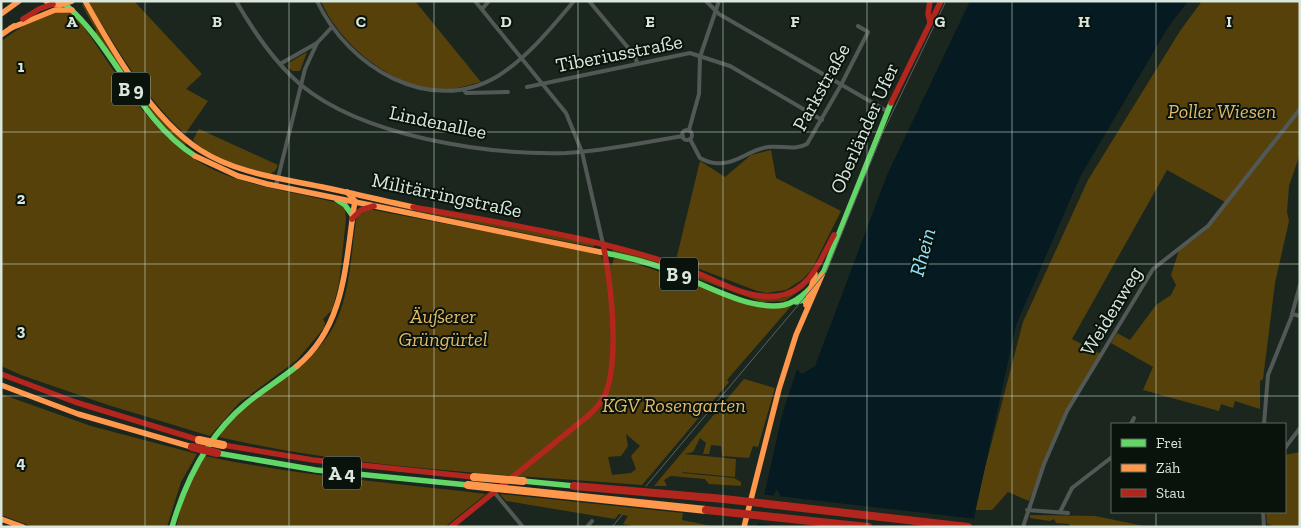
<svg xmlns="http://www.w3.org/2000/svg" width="1301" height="528" font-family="'Zilla Slab',serif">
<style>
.green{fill:#56410b;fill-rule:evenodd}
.water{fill:#051a21}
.pier{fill:#1b271e}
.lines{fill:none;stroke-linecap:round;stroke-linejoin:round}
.street{stroke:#525855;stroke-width:4}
.fast{stroke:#63d668;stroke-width:5.5}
.slow{stroke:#ff974d;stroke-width:5.5}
.jam{stroke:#b3261e;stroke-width:5.5}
.tram{stroke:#5c625f;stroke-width:1}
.slow-bridge{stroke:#ff974d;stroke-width:8}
.jam-bridge{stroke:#b3261e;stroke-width:8}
.grid{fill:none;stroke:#d9e7dc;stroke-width:1;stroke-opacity:0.55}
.labels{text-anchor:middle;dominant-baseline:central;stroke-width:4;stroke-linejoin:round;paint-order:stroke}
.shield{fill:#09130b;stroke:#9ba79d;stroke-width:1}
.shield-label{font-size:19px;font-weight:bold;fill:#d9e7dc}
.street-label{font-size:20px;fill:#d9e7dc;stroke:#09130b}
.park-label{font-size:20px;font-style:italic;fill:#e4b968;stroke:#09130b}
.water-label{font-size:21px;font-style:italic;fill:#90e3ff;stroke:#09130b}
.grid-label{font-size:16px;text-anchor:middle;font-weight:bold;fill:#d9e7dc;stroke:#09130b;stroke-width:4;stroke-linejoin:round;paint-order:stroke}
</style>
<rect width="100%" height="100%" fill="#1b271e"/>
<g class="green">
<path d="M 90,1 L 134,1 L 202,74 L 186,89 L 208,101 L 185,134 C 145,98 118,49 89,4 Z"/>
<path d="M 321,1 L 415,1 L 481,82 C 471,84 461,88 451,89 C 400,95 340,46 321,1 Z"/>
<polygon points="1202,1 1300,1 1300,154 1289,186 1287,212 1289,221 1275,283 1263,379 1260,381 1260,409 1235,401 1233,408 1221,404 1219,411 1143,390 1153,367 1111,343 1117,333 1130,340 1156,305 1171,295 1176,285 1171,275 1179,250 1206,230 1225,202 1167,170 1072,339 1101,354 1064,414 1029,501 1008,492 992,510 974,510 1023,322 1088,180 1180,31"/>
<polygon points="83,4 119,62 186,142 185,147 156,120 95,34 96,30 82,5"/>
<path d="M 57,11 L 74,14 C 119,73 153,147 226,175 C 260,188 299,193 334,202 L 345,208 L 346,219 L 339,284 L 332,310 L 323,319 L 325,323 L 324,328 L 297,360 L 239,403 L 210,436 L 108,405 L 21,375 L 1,366 L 1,41 L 32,20 Z"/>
<polygon points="307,52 300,71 292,71 289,67 290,62"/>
<path d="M 199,129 L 278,165 L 275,171 L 270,174 C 245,167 210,161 193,140 Z"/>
<polygon points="771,150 776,178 841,211 812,269 803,279 786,290 767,293 757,291 676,260 700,161 725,177 751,155"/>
<polygon points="361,200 414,210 443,213 595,244 594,247"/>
<path d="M 368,209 L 593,252 L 601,256 L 604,263 L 612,265 L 614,258 L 620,258 L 729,296 L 786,307 L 792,305 L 732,374 L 727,380 L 729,382 L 642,485 C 501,474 358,469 219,437 C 243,399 288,379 319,347 C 350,315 350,261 356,220 L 359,215 ZM 626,434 L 640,446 L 631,456 L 636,469 L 631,473 L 612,475 L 608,457 L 621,456 L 628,446 Z"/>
<polygon points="612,248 653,259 758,298 784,298 808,285 785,301 761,302 682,273 613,252"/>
<polygon points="744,379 775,388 758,447 753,446 749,458 722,456 721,446 711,445 709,454 703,454 706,443 700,438 693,452 684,454 736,459 735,477 682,472 684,456 682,473 734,478 741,482 741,486 709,484 705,479 671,476 664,480 667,486 654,486"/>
<polygon points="1,394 91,426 197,454 181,482 167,527 33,527 1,515"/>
<polygon points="1300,452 1300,527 1278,527 1267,524 1266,512 1285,512 1285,455"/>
<path d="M 205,456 C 299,476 392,483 486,494 L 445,527 L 176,527 C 182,502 189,477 205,456 Z"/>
<polygon points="500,494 683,513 682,520 716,527 638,527 623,524 628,516 619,514 615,519 506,501"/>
<polygon points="1030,515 1095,516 1149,527 1070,527 1069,524 1056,523 1054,519 1050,521 1030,518"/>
</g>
<polygon class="water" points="970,1 1188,1 1167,29 1080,177 1016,325 972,527 776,527 780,494 777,490 774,494 770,527 757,527 782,415 797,369 802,374 815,366 887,175"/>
<g class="pier">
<polygon points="761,494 776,496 772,525 755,523"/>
<polygon points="777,496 977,519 975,527 774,525"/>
</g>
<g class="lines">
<g class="street">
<path d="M 236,1 C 254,32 274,62 301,85 C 364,137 487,155 566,153 C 605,151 645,142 683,136"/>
<path d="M 317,1 C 348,67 430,117 498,76 C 528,57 552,27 574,1"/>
<polyline points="475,1 566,113 582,152 603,244"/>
<polyline points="589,1 635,56 637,63"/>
<polyline points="706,1 719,14 887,111"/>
<polyline points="482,9 489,1"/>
<polyline points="280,64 317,43"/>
<polyline points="527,87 690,53 730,66 822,120"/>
<polyline points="464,90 466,93 508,92"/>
<polyline points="689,130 699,94 700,57 719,1"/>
<circle cx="687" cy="135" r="5"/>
<path d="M 690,139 L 700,158 C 707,162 715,164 723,163 C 739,162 751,149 768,147 C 780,145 795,151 807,144 L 841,85 L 868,32 L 858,26"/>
<polyline points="276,186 305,69 317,43 332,27"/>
<polyline points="1292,314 1300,316"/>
<polyline points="1131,424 1134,418"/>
<polyline points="1264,424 1268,375 1291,318 1300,285"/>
<polyline points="1285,448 1300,428"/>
<polyline points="494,492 523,527"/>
<polyline points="1027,510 1068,513"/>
<polyline points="1060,512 1072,488 1112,457"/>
<polyline points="1263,512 1264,527"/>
<polyline points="587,527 592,521"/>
<polyline points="1023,527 1044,464 1067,411 1153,269 1208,226 1300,109"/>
</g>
<g class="fast">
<path d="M 65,4 C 116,48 137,119 195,156"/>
<polyline points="337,200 345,205 352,215"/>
<path d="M 600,252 C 622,256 643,261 663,268 C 696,280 749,312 784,305 C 801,301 814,285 824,271 L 891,103"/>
<polyline points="796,302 803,300 807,303"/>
<polyline points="217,453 316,470 468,485"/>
<polyline points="523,481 574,486"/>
<path d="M 172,527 C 186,479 208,435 247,403 C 263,390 281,379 297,366"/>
</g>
<g class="slow">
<polyline points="46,1 59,5 72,1"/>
<path d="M 85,1 C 113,51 152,119 200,150 C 237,174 285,179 327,188 C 356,194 384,201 413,207"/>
<polyline points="1,14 19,1"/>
<polyline points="11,28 55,10 72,10"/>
<polyline points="1,35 14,26"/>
<polyline points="195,156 238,176 267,184 600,252"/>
<polyline points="806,305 815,274"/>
<path d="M 297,366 C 347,325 345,260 355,201 L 347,192"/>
<polyline points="1,385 78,414 192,447"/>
<polyline points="1,519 23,527"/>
<polyline points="744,527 779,389 796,335 822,275"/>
</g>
<g class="jam">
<polyline points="930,1 928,14 930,22"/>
<polyline points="23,19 39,9 53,4"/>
<polyline points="891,103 941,1"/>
<path d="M 413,207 C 506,224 600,238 690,270 C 717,280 747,300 777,296 C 810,292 820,260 834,235"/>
<polyline points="352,219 361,210 374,206"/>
<polyline points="1,374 75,402 199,440"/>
<polyline points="223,445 313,460 474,477"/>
<path d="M 451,527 L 589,415 C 596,408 604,400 607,390 C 619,351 611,284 603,244"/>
</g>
<g class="tram">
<polyline points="646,486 826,272 883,132 946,1"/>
<polyline points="612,527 622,515"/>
</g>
<g class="slow-bridge">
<polyline points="199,440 223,445"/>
<polyline points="474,477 523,481"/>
<polyline points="468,485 706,510"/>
</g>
<g class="jam-bridge">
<polyline points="192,447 217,453"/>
<polyline points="574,486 724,499 968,527"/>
<polyline points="706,510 868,527"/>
</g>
</g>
<path class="grid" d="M 145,1 L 145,527M 289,1 L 289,527M 434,1 L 434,527M 578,1 L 578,527M 723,1 L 723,527M 867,1 L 867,527M 1012,1 L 1012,527M 1156,1 L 1156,424M 1,132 L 1300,132M 1,264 L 1300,264M 1,396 L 1300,396M 1156,512 L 1156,527"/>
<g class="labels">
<g class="shield">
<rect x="112" y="72.5" width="38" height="33" rx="4"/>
<rect x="660" y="257.5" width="38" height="33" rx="4"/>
<rect x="323" y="456.5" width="38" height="33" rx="4"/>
</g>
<g class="shield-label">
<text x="131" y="89">B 9</text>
<text x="679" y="274">B 9</text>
<text x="342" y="473">A 4</text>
</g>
<g class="street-label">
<text transform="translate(619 53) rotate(-11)">Tiberiusstraße</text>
<text transform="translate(821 87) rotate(-61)">Parkstraße</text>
<text transform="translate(438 122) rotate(12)">Lindenallee</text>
<text transform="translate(864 128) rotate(-66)">Oberländer Ufer</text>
<text transform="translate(447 195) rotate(12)">Militärringstraße</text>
<text transform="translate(1111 311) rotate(-59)">Weidenweg</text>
</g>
<g class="park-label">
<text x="1222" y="111">Poller Wiesen</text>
<text x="443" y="316">Äußerer<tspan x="443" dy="23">Grüngürtel</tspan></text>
<text x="674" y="405">KGV Rosengarten</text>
</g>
<g class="water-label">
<text transform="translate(922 252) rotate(-75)">Rhein</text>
</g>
</g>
<g class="grid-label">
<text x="72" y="27">A</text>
<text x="217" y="27">B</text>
<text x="361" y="27">C</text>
<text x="506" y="27">D</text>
<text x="650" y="27">E</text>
<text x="795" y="27">F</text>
<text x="940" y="27">G</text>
<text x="1084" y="27">H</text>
<text x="1229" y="27">I</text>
<text x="21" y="72">1</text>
<text x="21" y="204">2</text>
<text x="21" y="336">3</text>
<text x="21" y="468">4</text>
</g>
<rect width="1301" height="528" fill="none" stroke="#d9e7dc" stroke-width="5"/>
<rect x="1111" y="423" width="175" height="90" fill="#09130b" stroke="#5c685f"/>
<rect x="1121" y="439" width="25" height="8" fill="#63d668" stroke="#5c685f"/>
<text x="1156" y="448" font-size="15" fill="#d9e7dc">Frei</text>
<rect x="1121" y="464" width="25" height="8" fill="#ff974d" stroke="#5c685f"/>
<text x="1156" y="473" font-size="15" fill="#d9e7dc">Zäh</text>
<rect x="1121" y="489" width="25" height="8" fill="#b3261e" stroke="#5c685f"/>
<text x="1156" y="498" font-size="15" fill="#d9e7dc">Stau</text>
</svg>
